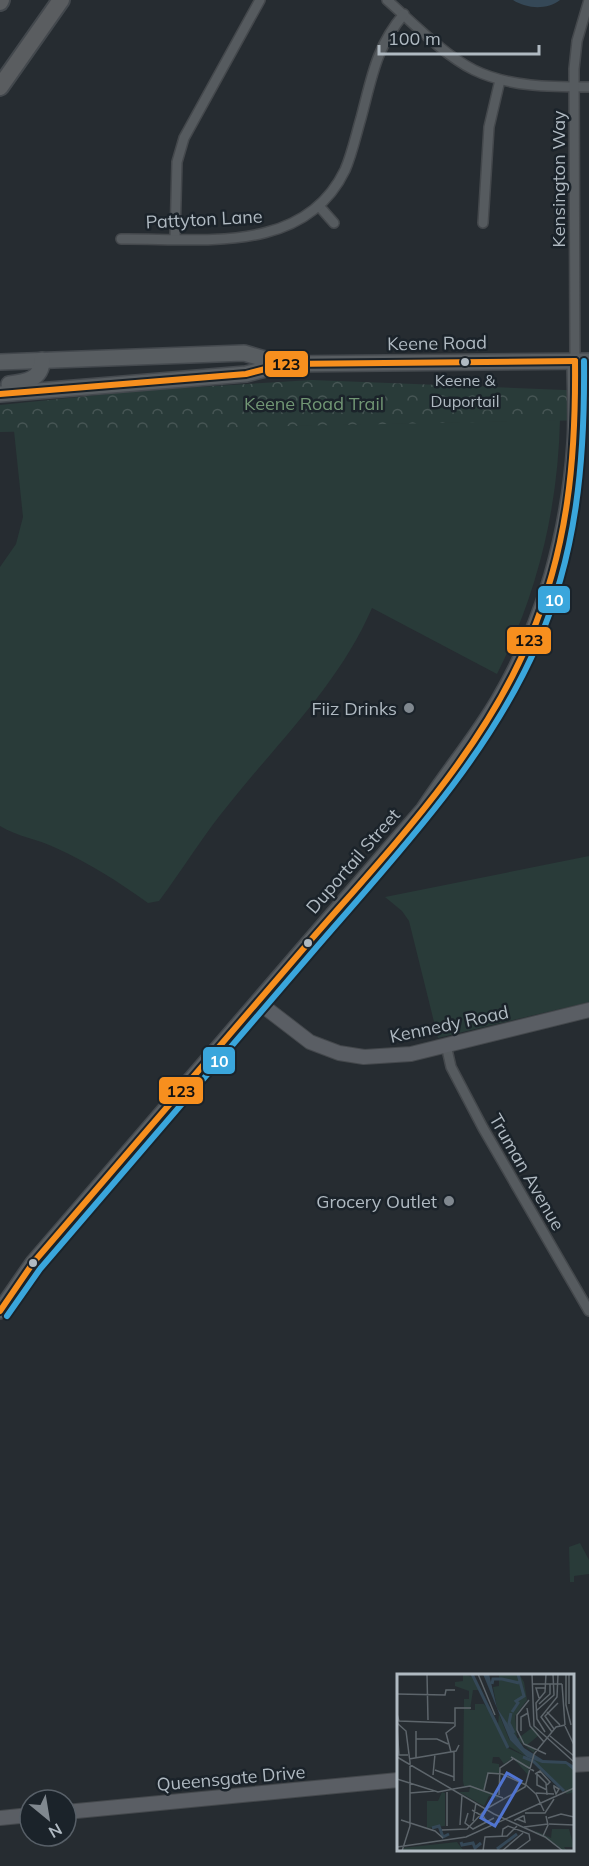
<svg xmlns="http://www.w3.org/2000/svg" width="589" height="1866" font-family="Mulish,sans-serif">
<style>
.grass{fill:#293b39}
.park{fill:url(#park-crowns)}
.water{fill:#354857}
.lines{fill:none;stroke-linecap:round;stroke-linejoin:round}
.street-casing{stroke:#44484c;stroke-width:12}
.secondary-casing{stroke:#44484c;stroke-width:16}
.primary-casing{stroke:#44494e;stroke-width:18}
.highway-casing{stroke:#43484d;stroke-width:20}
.street{stroke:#565b5f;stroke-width:9}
.secondary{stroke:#5a5e64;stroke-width:14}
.primary{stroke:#585d61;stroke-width:15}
.highway{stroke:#5a5d60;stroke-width:16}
.bus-1-casing{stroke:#1b232a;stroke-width:10}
.bus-2-casing{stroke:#1b232a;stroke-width:10}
.bus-1{stroke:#f78f1e;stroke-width:6}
.bus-2{stroke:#3aa6dc;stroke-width:6}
.bus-dot{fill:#b0bac2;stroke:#1b232a;stroke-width:2}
.poi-dot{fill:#80888f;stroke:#1b232a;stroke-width:2}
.labels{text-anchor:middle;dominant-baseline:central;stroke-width:5;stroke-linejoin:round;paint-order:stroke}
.bus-label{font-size:16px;fill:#b0bac2;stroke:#1b232a}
.street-label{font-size:18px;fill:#b0bac2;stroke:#1b232a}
.park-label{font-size:18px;fill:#719674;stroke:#1b232a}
.poi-label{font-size:18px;fill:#b0bac2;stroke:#1b232a;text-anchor:end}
.inset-river{fill:none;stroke:#354857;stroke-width:3}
.inset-road{fill:none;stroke:#5d656b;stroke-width:1.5}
.view{fill:#5074d0;fill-opacity:0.15;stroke:#5074d0;stroke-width:3}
.inset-edge{fill:none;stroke:#b0bac2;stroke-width:3}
.line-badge{stroke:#1b232a;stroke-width:2}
.badge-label{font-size:16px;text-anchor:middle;font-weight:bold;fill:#fff}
.pale-badge-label{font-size:16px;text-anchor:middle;font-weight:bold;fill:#111}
</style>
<defs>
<pattern id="park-crowns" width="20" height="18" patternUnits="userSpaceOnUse" patternTransform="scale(1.5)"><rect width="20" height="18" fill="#293b39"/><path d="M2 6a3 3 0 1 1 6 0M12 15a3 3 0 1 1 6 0" fill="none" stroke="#465554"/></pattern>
</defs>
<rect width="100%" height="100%" fill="#262c31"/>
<g class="grass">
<path d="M 560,420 C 558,509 537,595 497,674 L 372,608 C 339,684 280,740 229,804 C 204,834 183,869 159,901 L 148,903 C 119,882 89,863 56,848 C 38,839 18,837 0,826 L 0,567 L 16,544 L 23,517 L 14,431 Z"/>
<polygon points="589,856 589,1002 438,1038 409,921 402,911 385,897"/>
<polygon points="580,1543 589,1560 589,1574 574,1576 574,1582 570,1582 569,1547"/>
</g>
<polygon class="park" points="312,380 589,391 589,420 0,432 0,405 147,390"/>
<path class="water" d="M 513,0 L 560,0 C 547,10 527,9 513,0 Z"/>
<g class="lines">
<defs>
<g id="street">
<path d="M 387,0 C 413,23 444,55 474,70 C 509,87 551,87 589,87"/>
<polyline points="319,206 334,223"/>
<polyline points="483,223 489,127 500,80"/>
<polyline points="175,238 177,162 184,138 260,0"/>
<path d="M 121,239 C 199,238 304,256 345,170 C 352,154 356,135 361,118 C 372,77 376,47 404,14"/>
<polyline points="575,361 574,69 577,41 589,0"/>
<polyline points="446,1045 451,1067 483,1128 589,1311"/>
</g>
<g id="secondary">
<polyline points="258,1002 310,1042 339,1053 364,1057 411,1054 589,1010"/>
<polyline points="572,1765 589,1764"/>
<polyline points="66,1812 398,1780"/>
<polyline points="0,1818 30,1815"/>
</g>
<g id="primary">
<polyline points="0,362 244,353 282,364"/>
<path d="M 9,384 C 25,382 42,380 42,360"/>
<polyline points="0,394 246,374 285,364 589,361"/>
<path d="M 0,1311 L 33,1263 L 424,809 C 448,772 477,738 499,700 C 545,622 569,532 575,443 C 577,416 575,388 575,361"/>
</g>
<g id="highway">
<polyline points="0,2 1,0"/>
<polyline points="0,87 61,0"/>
</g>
</defs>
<use href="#street" class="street-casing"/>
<use href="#secondary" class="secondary-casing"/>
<use href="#primary" class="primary-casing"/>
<use href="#highway" class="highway-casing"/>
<use href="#street" class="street"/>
<use href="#secondary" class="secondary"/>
<use href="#primary" class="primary"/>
<use href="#highway" class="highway"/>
<defs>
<g id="bus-1">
<polyline points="0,394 246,374 285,364 575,361"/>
<path d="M 0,1311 L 33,1263 C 125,1156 218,1048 310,941 C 391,848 482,754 530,638 C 568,547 576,459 575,361"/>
</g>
<path id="bus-2" d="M 7,1316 L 40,1269 C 132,1162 224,1055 315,949 C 397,854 486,761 537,645 C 577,554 585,459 584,361"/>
</defs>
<use href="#bus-1" class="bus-1-casing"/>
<use href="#bus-2" class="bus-2-casing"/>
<use href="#bus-1" class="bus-1"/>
<use href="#bus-2" class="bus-2"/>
</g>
<g class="bus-dot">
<circle cx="465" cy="362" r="5"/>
<circle cx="308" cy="943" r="5"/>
<circle cx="33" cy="1263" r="5"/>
</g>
<g class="poi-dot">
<circle cx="409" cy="708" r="6"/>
<circle cx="449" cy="1201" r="6"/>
</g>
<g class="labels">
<g class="bus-label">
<text x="465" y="380">Keene &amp;<tspan x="465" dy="21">Duportail</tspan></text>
</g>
<g class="street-label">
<text transform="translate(558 179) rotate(-90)">Kensington Way</text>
<text transform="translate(204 219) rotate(-3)">Pattyton Lane</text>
<text transform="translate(437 343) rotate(-1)">Keene Road</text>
<text transform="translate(353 861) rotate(-49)">Duportail Street</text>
<text transform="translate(449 1024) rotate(-12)">Kennedy Road</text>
<text transform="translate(527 1172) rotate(60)">Truman Avenue</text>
<text transform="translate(231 1778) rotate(-5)">Queensgate Drive</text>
</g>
<g class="park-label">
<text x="314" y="403">Keene Road Trail</text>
</g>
<g class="poi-label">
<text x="397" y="708">Fiiz Drinks</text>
<text x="437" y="1201">Grocery Outlet</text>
</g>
</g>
<g transform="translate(397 1674)">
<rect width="177" height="177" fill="#262c31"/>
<path d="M 66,0 L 78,4 L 82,16 L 76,16 L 73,36 L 78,36 L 78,30 L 87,30 L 99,45 L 111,74 L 134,85 L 131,101 L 116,84 L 107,90 L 102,83 L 96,83 L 95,89 L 102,90 L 102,99 L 90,99 L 87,116 L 102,121 L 101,125 L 92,122 L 87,132 L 62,118 L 72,118 L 73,113 L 67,112 L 66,107 L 67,25 L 72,25 L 72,17 L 58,12 L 58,8 L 66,7 ZM 136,53 L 142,61 L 129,72 L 138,75 L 137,79 L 120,65 ZM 45,118 L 48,119 L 48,152 L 30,154 L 30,127 L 41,127 ZM 60,168 L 66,176 L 5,177 L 5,174 Z" fill="#293b39"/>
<path d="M 102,40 L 112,65 L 130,83 L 111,72 L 101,51 Z" fill="#293b39"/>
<path d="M 102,0 L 122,0 L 127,8 L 130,26 L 118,42 L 120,65 L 100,34 L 96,13 L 102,12 ZM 137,85 L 171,90 L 177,96 L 177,118 L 170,120 L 140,93 ZM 155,155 L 172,155 L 177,173 L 167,173 L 170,177 L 167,177 L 137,156 L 154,164 Z" fill="#293b39"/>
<path d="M 86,0 L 92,0 L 100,34 L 127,74 L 146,86 L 169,87 L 177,92 L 177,97 L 169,90 L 145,89 L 130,83 L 113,66 Z" fill="#354857"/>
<path class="inset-river" d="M 75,0 L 111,74M 95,10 L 96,5 L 105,5 L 122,9M 115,38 L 121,29 L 119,27 L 127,22 L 121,0M 114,39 L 112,49 L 117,59M 126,83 L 136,87 L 167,117M 35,154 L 42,152 L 46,163 L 52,160M 64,168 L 65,171 L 76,169 L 78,174 L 84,169M 100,175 L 120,160"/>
<path class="inset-road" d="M 30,0 L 31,46M 81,0 L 98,41M 135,0 L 137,52 L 177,88M 169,0 L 169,31 L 174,51M 135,10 L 165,10M 165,10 L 168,51M 0,20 L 48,21 L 49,16 L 58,16M 142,24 L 139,14 L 149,14M 132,26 L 120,41 L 120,56 L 127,70 L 149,80M 142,30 L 153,20 L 153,10M 172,30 L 172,0M 130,34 L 133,52 L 147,68M 139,37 L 157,21 L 156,0M 150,38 L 163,51M 0,40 L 2,47 L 57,49M 0,49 L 9,57 L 13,88 L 13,152 L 5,177M 168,52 L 177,71M 0,53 L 2,81 L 11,81M 157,55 L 148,42 L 161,29M 124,57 L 124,43 L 131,39M 148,58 L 140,45 L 139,29 L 148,18 L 149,0M 155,58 L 144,43 L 160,23 L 161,0M 153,62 L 177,82M 19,65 L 40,65 L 51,70M 54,78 L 49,59 L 58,52 L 58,34 L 74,34M 0,83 L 97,140 L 148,163 L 166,177M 114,83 L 137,97M 19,84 L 19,57M 12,85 L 59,77 L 62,71M 38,96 L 57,103M 138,100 L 143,97 L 153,108 L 150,111M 140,100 L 149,109 L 150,121M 140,100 L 140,111 L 150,116M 36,101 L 38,80M 0,105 L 41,118 L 56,115M 57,107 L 57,77M 129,111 L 139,120 L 147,137M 157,112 L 162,115 L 159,120 L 157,114 ZM 56,115 L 73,112 L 106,124M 87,116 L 91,99 L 105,100 L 129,111M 13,119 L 37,117M 139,119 L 157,120M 102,121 L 103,94 L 116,85M 89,135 L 128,113 L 137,80 L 159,53 L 168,51M 75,136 L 87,143 L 90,149M 71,139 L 68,149 L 76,155 L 97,144M 128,139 L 148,139 L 157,125M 151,144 L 164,140 L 177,143M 4,146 L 38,157 L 46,164M 76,147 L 79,129M 118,147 L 118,146 L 126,142 L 127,142 L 128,148 L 120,145M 152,150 L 177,151M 63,151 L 65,121M 50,152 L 50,118M 127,153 L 151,150M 45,156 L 70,155 L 89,135M 146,162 L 151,151 L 149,142M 105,163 L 106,155 L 111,152 L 132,160 L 133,166 L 118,177M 0,173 L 69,163 L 177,114M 86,177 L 88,163 L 110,162 L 120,152M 105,177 L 126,159"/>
<path class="view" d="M 110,99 L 124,107 L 98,152 L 84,144 Z"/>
<rect width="177" height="177" class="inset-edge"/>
</g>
<g class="line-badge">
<rect x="264" y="350" width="45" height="28" rx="6" fill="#f78f1e"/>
<rect x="537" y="585" width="34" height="29" rx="6" fill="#3aa6dc"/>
<rect x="506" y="626" width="46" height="29" rx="6" fill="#f78f1e"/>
<rect x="202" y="1046" width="34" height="29" rx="6" fill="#3aa6dc"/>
<rect x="158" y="1076" width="46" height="29" rx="6" fill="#f78f1e"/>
</g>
<g class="badge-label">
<text x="554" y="606">10</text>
<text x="219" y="1067">10</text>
</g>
<g class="pale-badge-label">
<text x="286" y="370">123</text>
<text x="529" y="646">123</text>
<text x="181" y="1097">123</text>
</g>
<g transform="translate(48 1818) rotate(150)"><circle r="28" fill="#1b232a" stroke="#575f67" stroke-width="1.5"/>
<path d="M0-4.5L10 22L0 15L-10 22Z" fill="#80888f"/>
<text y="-9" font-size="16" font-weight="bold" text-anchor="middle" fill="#b0bac2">N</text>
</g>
<path d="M379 45v9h160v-9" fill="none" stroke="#b0bac2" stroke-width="3"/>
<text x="388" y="45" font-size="18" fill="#b0bac2" stroke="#1b232a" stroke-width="4.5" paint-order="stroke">100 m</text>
</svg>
